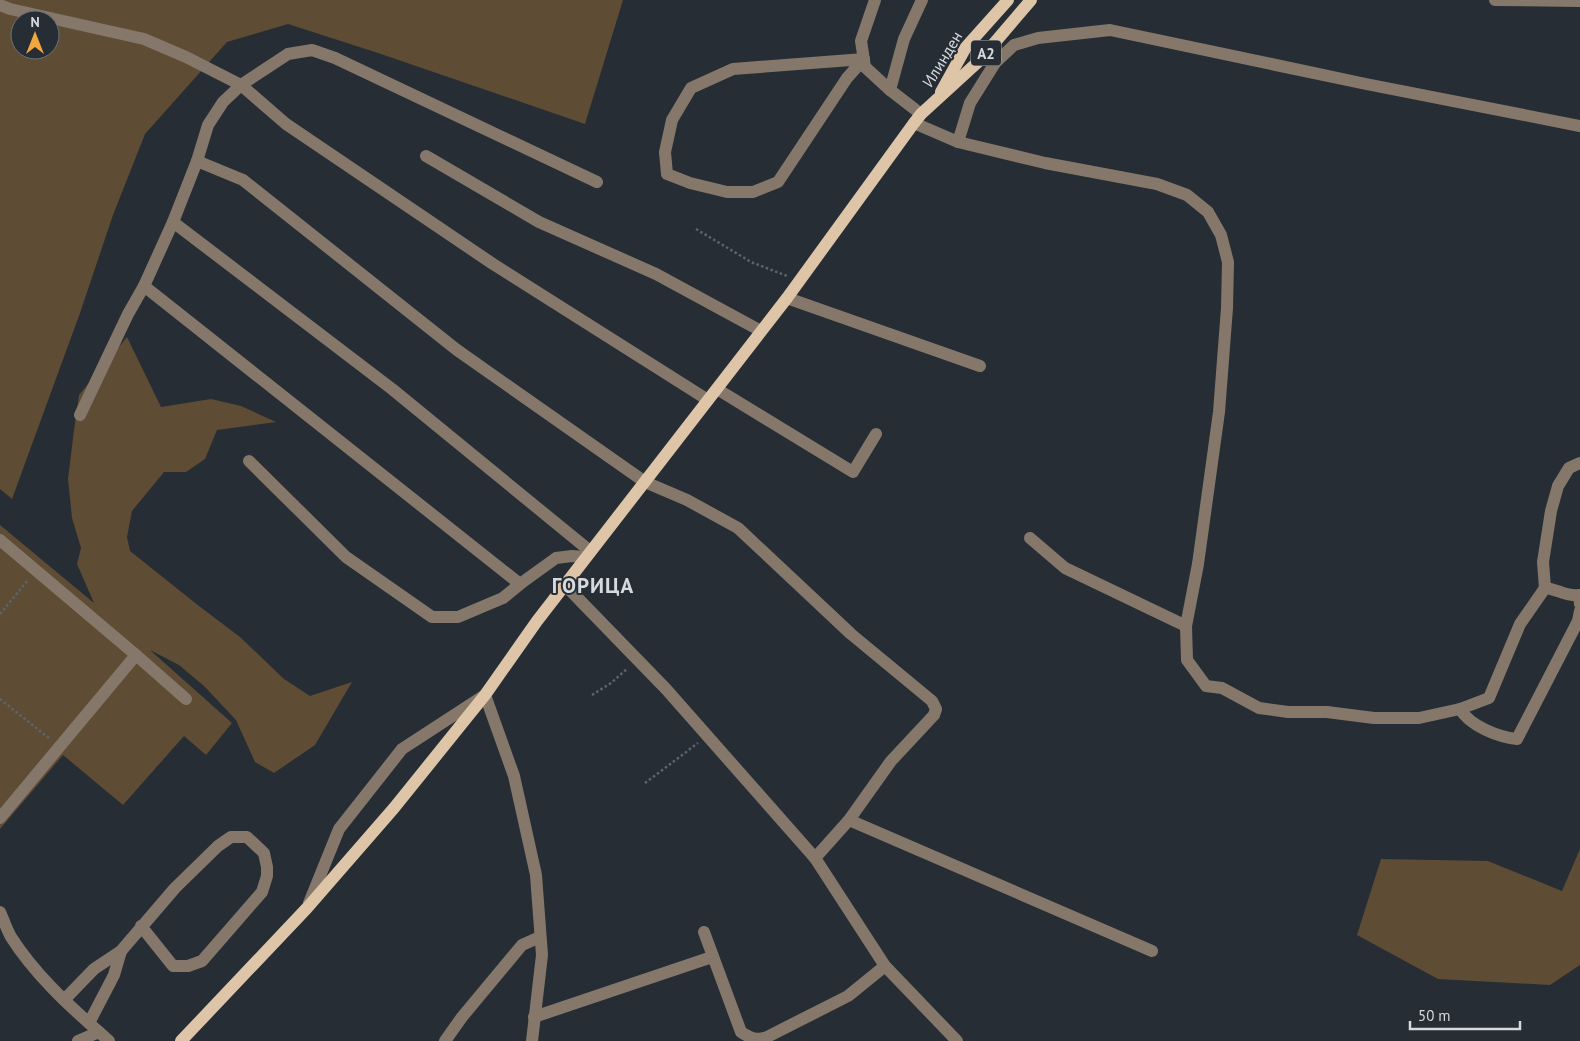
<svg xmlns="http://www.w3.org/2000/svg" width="1580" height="1041" font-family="'PT Sans',sans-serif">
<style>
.green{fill:#5e4c35;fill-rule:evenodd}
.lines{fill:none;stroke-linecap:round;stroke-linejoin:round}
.path{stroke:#5d646a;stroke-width:2.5;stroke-dasharray:2.5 2.5;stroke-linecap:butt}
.minor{stroke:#85786a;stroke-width:12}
.major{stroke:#dec5a7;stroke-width:12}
.labels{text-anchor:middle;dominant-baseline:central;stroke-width:4;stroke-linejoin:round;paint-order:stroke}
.shield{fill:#262d34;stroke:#a0a6ac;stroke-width:1}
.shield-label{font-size:15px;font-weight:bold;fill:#d5dadf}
.street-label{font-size:16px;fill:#d5dadf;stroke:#262d34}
.district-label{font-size:21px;font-weight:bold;letter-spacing:1px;fill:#d5dadf;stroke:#262d34}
</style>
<rect width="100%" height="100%" fill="#262d34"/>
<g class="green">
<path d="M 0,0 L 623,0 L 585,124 L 378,53 L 288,24 L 227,42 L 145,134 L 113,215 L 80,313 L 12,499 L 0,489 ZM 20,20 L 50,20 L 50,50 L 20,50 Z"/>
<polygon points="127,337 161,407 211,399 241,406 276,422 217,430 205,459 186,472 164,472 132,511 127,537 130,551 199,606 240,637 284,679 310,696 352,682 315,745 274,773 255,762 236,720 204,686 179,665 150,650 232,723 206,755 184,736 123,805 63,755 0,829 0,525 94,603 77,564 81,548 72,518 68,479 74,430 79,395"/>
<polygon points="1580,849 1580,965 1550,985 1438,979 1357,935 1381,859 1488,861 1562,891"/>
</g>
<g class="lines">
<g class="path">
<polyline points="696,229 751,262 787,276"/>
<polyline points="0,614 28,580"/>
<polyline points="592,695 611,683 628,668"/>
<polyline points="0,699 50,739"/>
<polyline points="645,783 698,743"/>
</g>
<g class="minor">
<polyline points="875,0 861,41 865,67 890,90"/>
<polyline points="1495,0 1580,1"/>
<polyline points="0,5 10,9 144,39 186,57 241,85 286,124 493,264 708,400"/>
<polygon points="864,59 847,78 778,182 753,192 727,192 690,183 667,174 665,152 672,120 691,88 733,69"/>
<polyline points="921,114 890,90 904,39 922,0"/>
<path d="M 914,123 L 958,142 L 1045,163 L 1157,184 L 1187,195 L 1208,212 L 1221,235 L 1228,262 L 1227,308 L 1219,412 L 1198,564 L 1186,626 L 1187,660 L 1206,686 L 1222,688 L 1259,708 L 1288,712 L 1327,712 L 1374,718 L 1419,718 L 1460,709 L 1489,698 L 1520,624 L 1545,588 C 1557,589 1567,597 1579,595 L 1580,604"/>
<polyline points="958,142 970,103 995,63 1014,45 1038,38 1110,30 1366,84 1580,126"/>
<polyline points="426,156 539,222 656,274 761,331"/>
<polyline points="197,161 243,180 457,350 645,482 687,500 738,528 851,634 932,701 936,709 934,715 891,761 849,820 815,858"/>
<polyline points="173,222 392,389 590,551"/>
<polyline points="144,286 520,584 556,558 572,556 585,557"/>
<polyline points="787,298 980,366"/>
<polyline points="717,389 853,472 876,434"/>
<polyline points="80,415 128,314 144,286 173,222 197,161 208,125 223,102 241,85 288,54 312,50 335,58 597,182"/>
<polyline points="249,461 346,557 432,617 458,617 503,598 520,584"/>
<polyline points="1030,538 1065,568 1186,626"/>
<polyline points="0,540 136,655 186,699"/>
<polyline points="565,585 666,689 815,858 885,966 957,1041"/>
<polyline points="1545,588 1543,562 1551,511 1558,486 1569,468 1580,463"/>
<path d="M 1460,709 C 1470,726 1498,737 1517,739 L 1578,621 L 1580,611"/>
<polyline points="0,818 136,655"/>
<polyline points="849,820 1152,951"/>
<polyline points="309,903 339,829 402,749 485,695 514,776 536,875 542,955 532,1041"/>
<path d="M 0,912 C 4,921 7,930 11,937 C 34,973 67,1004 99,1032"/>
<path d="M 704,932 L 741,1032 C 750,1038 757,1041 767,1037 L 848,996 L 885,966"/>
<polyline points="64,1000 94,969 121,951 175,888 218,846 231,837 247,837 264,853 267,867 267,876 262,892 202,961 188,966 173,966 141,926"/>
<polyline points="534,1017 712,957"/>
<polyline points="89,1023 114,975 121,951"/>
<polyline points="78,1041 99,1032 109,1041"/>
<polyline points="445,1041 462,1017 522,945 540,937"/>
</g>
<g class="major">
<polyline points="941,92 966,47 1008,0"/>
<polyline points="181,1041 307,908 394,808 485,695 537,621 787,298 914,123 921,114 979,61 1031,0"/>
</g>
</g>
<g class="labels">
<rect class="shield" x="971" y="40.5" width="30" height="25" rx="4"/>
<g class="shield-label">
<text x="986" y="53">A2</text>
</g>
<g class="street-label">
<text transform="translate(942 59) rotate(-59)">Илинден</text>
</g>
<g class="district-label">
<text x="593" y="585">ГОРИЦА</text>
</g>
</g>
<g transform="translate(35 35)"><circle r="24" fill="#262d34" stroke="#6c7278"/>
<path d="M0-4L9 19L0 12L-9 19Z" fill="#efa73e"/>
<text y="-8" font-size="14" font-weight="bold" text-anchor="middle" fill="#d5dadf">N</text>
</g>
<path d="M1410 1021v8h110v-8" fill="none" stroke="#d5dadf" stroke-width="2.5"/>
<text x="1418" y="1021" font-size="15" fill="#d5dadf" stroke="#262d34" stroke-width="4" paint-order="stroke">50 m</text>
</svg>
